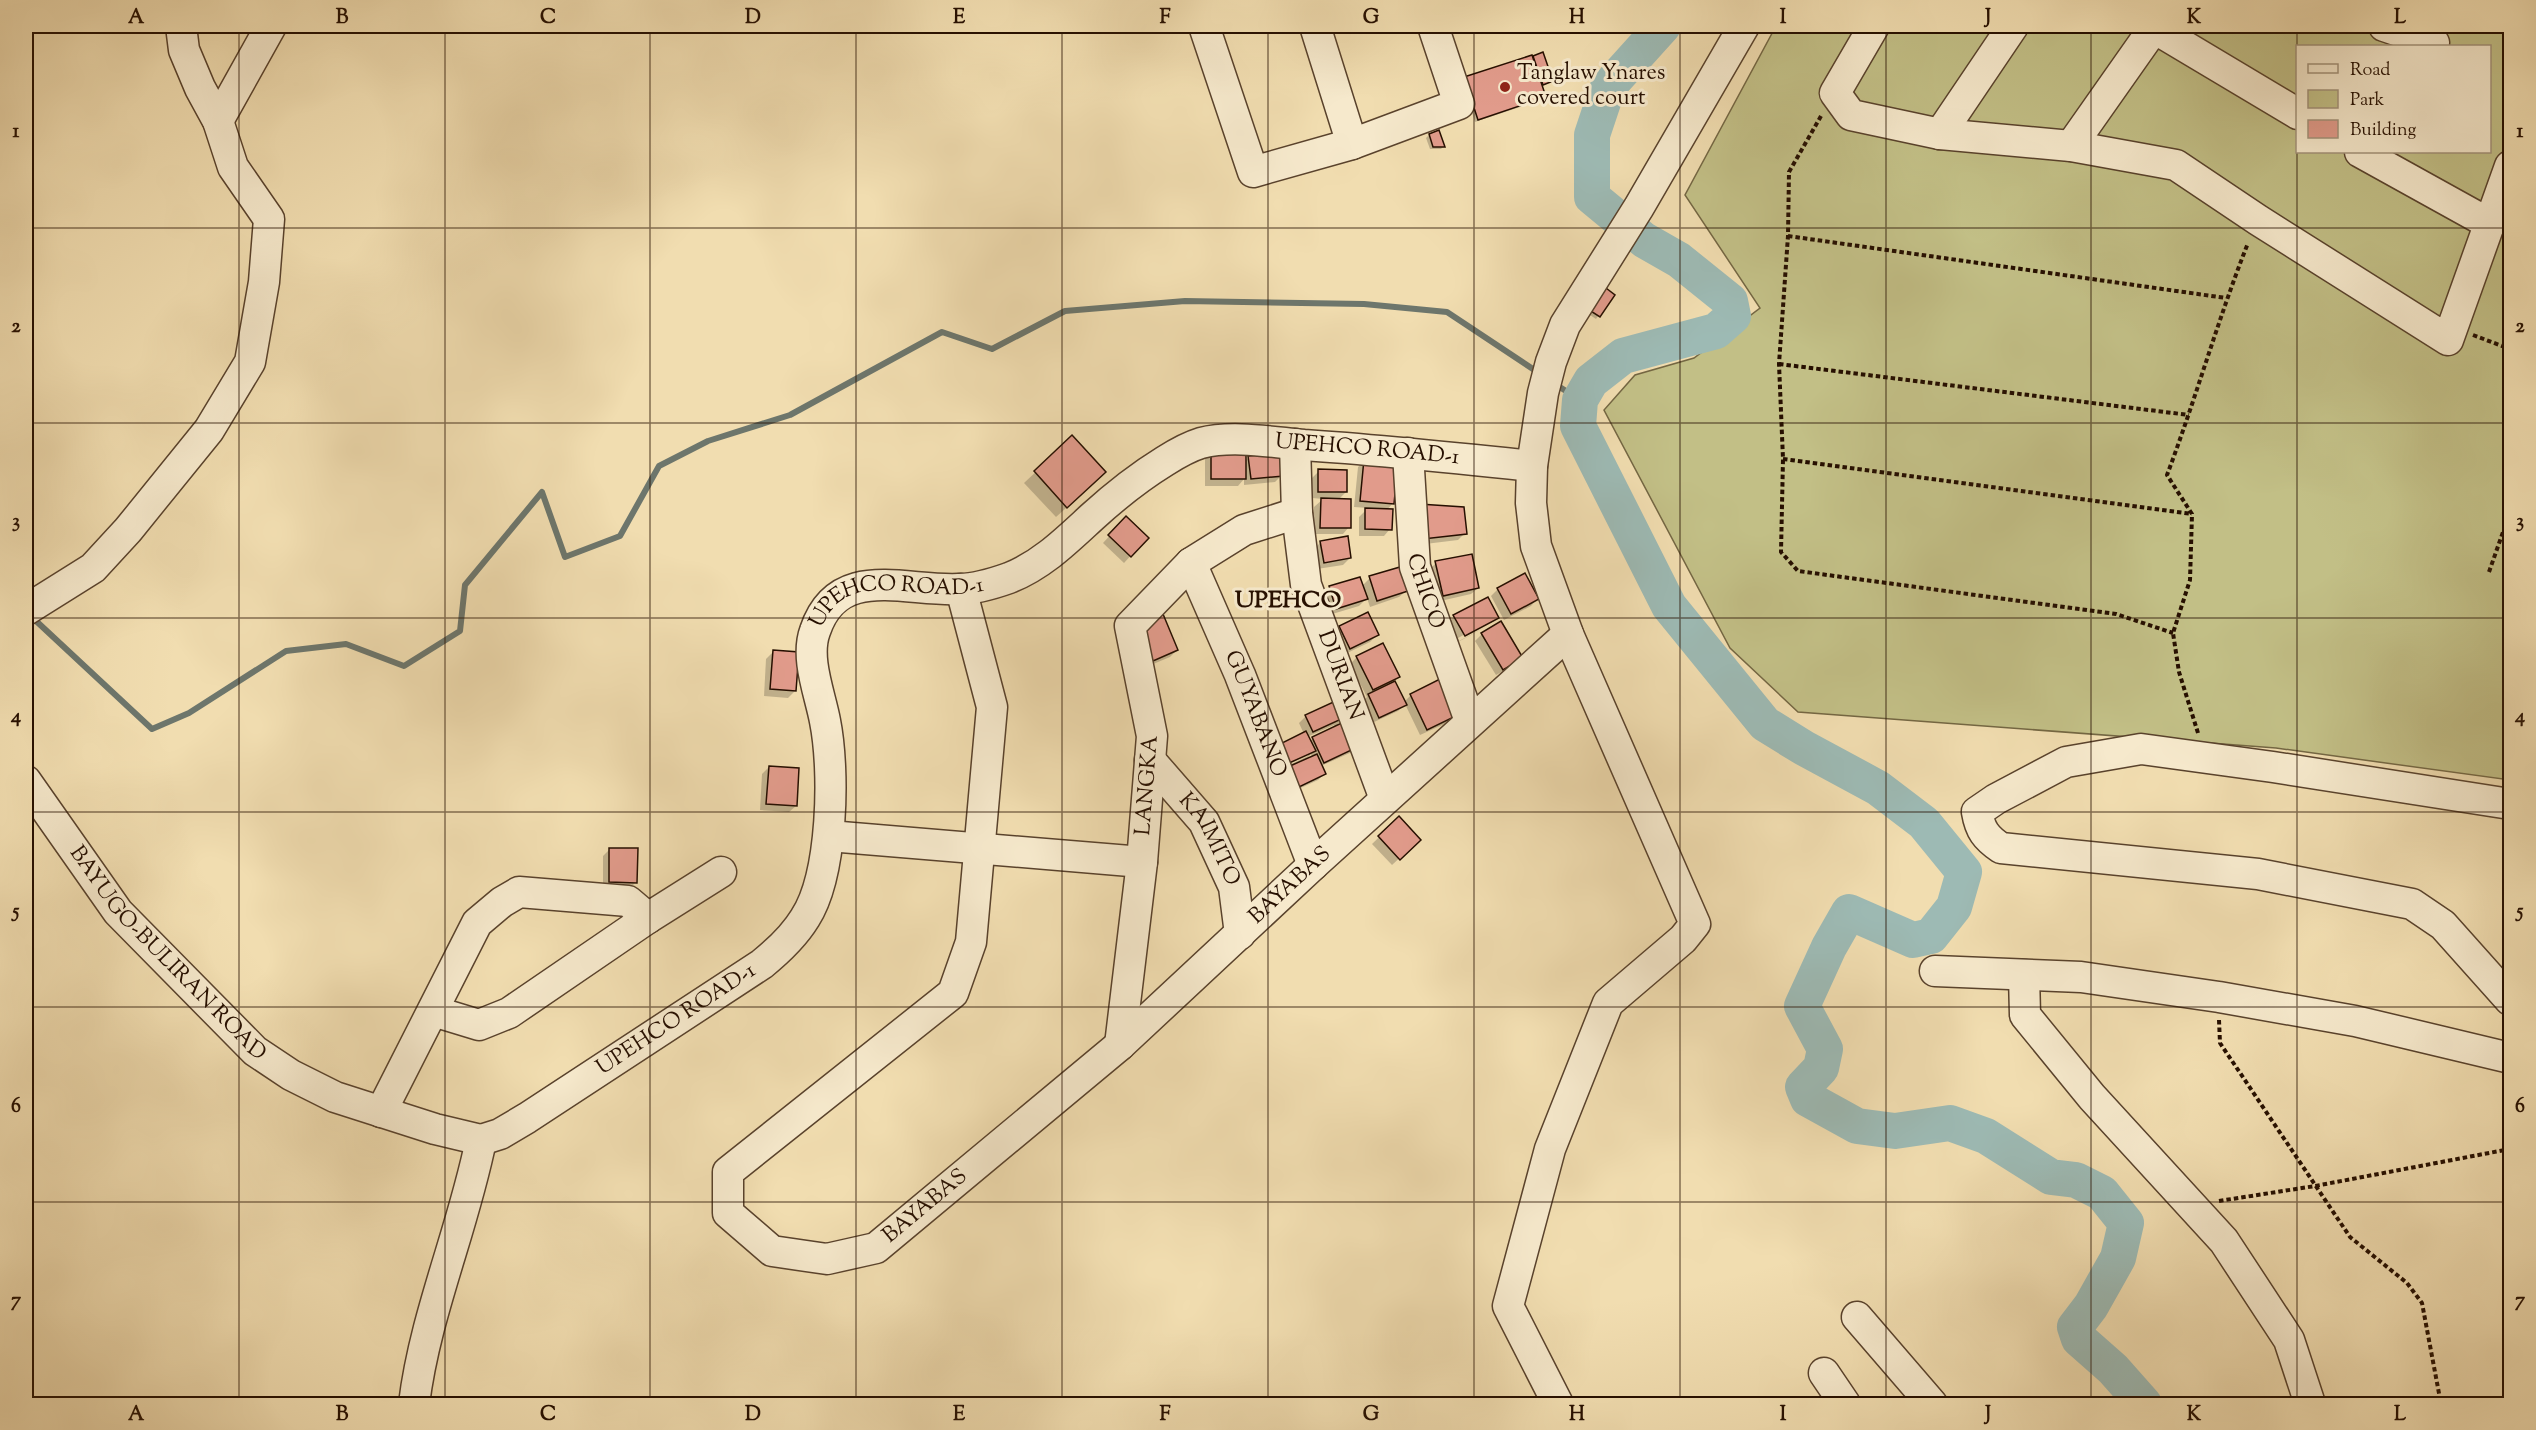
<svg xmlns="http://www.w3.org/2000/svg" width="2536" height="1430" font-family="'Sorts Mill Goudy',serif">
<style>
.green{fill:#c2bf86;stroke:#746743;stroke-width:1.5;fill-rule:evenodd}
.shadow{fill:#0003;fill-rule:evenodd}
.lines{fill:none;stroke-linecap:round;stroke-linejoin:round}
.stream{stroke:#6d766c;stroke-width:6}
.river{stroke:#9dbab4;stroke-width:36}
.building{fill:#e19b8b;stroke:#260f00;stroke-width:1.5}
.minor-casing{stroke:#59422c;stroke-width:33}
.path{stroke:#260f00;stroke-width:4;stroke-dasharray:4.5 3;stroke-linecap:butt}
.minor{stroke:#f6e9cc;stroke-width:30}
.grid{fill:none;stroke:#260f00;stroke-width:1.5;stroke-opacity:0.55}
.poi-dot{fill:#8f2418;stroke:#f6e9cc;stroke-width:2}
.labels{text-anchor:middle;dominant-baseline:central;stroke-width:6;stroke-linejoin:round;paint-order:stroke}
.poi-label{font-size:22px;fill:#260f00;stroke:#f6e9cc;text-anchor:start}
.street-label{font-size:22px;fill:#260f00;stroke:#f6e9cc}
.neighbourhood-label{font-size:24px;font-weight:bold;fill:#260f00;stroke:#f6e9cc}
.neatline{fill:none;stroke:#260f00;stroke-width:2}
.grid-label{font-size:20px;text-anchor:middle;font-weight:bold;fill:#260f00}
</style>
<rect width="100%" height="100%" fill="#f1ddb0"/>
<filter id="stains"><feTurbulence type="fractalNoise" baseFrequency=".00333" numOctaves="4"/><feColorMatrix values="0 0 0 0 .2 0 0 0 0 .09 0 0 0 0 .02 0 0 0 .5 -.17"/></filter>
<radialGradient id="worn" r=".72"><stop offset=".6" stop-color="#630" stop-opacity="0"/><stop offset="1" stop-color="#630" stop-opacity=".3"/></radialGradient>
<path class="green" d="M 1776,26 L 2510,26 L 2510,780 L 2276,748 L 1798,712 L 1730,648 L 1604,410 L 1635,375 L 1694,358 L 1760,308 L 1685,195 ZM 2298,46 L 2490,46 L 2490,152 L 2298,152 Z"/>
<g class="shadow">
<polygon points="1542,54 1552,81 1541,87 1544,97 1541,100 1475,122 1462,82 1465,79"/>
<polygon points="1429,135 1444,146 1441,149 1430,149 1426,138"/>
<polygon points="1613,295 1596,319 1584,311"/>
<polygon points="1072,438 1094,483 1056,517 1024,483"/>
<polygon points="1205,453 1244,462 1249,457 1282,475 1275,482 1244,485 1244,479 1238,486 1205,486"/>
<polygon points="1365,461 1393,503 1386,511 1390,529 1384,536 1359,536 1359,517 1368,508 1354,507 1358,467"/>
<polygon points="1319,471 1346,492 1338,500 1349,527 1343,534 1314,534 1314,507 1323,499 1312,498 1312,478"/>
<polygon points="1413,512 1465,533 1458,540 1417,545"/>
<polygon points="1126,518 1147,538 1124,563 1103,543"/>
<polygon points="1321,542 1350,558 1343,565 1317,569 1314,549"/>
<polygon points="1436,563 1478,588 1471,594 1436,602 1429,570"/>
<polygon points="1359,578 1362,586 1370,578 1406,591 1399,597 1370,607 1367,598 1359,606 1329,615 1323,595 1329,588"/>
<polygon points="1498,589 1537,599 1531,606 1504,620 1491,596"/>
<polygon points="1454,617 1497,617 1491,623 1491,620 1458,638 1459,641 1491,624 1458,642 1448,623"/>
<polygon points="1340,627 1377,635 1370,642 1343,655 1333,634"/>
<polygon points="1131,632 1177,650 1170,657 1146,667"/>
<polygon points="1482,634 1514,665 1496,675 1475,641"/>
<polygon points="773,652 795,691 788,698 764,696 766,659"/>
<polygon points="1357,657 1398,677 1394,681 1404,702 1411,695 1456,715 1449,722 1420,735 1405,704 1398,711 1372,723 1362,702 1367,697 1350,664"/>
<path d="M 1339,701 L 1346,715 L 1335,727 L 1334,725 L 1307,737 L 1309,741 L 1347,722 L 1358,745 L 1352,752 L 1321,766 L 1324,774 L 1318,780 L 1292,792 L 1284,774 L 1294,764 L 1280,770 L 1272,753 L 1279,746 L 1304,734 L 1299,723 L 1306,716 ZM 1308,753 L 1308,756 L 1281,769 L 1280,766 ZM 1311,754 L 1312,757 L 1304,762 L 1304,761 Z"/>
<polygon points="769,767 796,806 789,812 760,810 762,774"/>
<polygon points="1399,818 1419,840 1392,865 1372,844"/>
<polygon points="610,849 636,882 629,889 603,889 603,856"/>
</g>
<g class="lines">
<g class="stream">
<polyline points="1555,384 1580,400"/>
<polyline points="35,620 152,729 189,713 286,651 346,644 404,666 460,631 465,585 542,492 565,557 620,536 659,466 708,441 790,415 942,332 992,349 1065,311 1185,301 1364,304 1447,312 1539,373"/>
</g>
<polyline class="river" points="1663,26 1608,87 1592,135 1592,197 1644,240 1679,260 1730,301 1733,316 1716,331 1623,356 1591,381 1580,400 1578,426 1669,606 1765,724 1804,748 1878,788 1924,823 1964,872 1954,907 1931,936 1913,940 1849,912 1829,947 1802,1006 1825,1049 1821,1068 1803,1087 1808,1099 1857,1126 1895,1131 1950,1123 1986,1136 2051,1177 2076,1180 2102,1193 2126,1223 2118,1258 2091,1306 2075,1327 2079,1339 2113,1369 2144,1404"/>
</g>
<g class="building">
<polygon points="1543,52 1553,81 1543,85 1533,56"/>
<polygon points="1532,55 1546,97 1478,120 1464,77"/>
<polygon points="1439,130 1445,147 1433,147 1429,134"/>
<polygon points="1602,285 1615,295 1600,317 1586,308"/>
<polygon points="1072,435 1106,472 1067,508 1034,471"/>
<polygon points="1211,444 1246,445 1246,479 1211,479"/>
<polygon points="1281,453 1284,476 1251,479 1248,456"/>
<polygon points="1364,459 1398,462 1394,504 1360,501"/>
<polygon points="1318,469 1347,470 1347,492 1318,492"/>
<polygon points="1321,498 1351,499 1351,528 1320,528"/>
<polygon points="1419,504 1464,507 1467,534 1423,539"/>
<polygon points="1365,508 1393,509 1392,530 1365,529"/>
<polygon points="1126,516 1149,538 1131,557 1108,535"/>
<polygon points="1348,536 1351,558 1324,563 1320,541"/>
<polygon points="1472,554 1479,588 1443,596 1435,561"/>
<polygon points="1400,567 1408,591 1377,601 1369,576"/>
<polygon points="1525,573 1539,599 1511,614 1497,588"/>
<polygon points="1360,577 1368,599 1336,609 1329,586"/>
<polygon points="1488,597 1499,618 1465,636 1453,615"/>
<polygon points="1368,612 1379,635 1350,649 1339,626"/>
<polygon points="1163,614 1178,650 1153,661 1137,624"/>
<polygon points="1501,621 1523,658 1503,670 1481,633"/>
<polygon points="1383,643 1400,677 1373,690 1356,656"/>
<polygon points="773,650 799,652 796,691 770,689"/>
<polygon points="1440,679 1458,715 1427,730 1410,694"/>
<polygon points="1395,681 1407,705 1379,718 1368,694"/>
<polygon points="1340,699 1348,716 1313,732 1305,715"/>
<polygon points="1348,720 1360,746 1324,763 1312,737"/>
<polygon points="1306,731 1316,751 1287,764 1278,745"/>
<polygon points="1317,754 1326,774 1299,787 1290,766"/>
<polygon points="769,766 799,768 797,806 766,804"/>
<polygon points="1399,816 1421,840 1400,860 1378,836"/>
<polygon points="609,848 638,848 637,883 609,882"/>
</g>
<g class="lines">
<defs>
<g id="minor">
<polyline points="1204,26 1253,172 1352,144 1459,104 1433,26"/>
<polyline points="1315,26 1352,144"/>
<polyline points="1874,26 1835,93 1851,115 1940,134 2071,146 2176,165 2258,220 2448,340 2510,166"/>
<polyline points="2384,26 2434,43"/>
<polyline points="218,121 271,26"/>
<polyline points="1940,134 2013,26"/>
<polyline points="2071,146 2154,28 2298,114"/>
<polyline points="2360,152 2490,224"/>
<path id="s1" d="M 1295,444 L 1297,513 L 1306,585 L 1385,799"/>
<path id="s2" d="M 1408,453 L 1415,567 L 1470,721"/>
<path id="s3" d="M 1191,563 L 1240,675 L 1313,865"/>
<path id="s4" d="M 961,589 L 992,707 L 971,942 L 953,993 L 728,1172 L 728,1213 L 772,1251 L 827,1259 L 876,1248 L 1120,1045 L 1313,865 L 1568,634"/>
<polyline points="26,610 93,568 128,530 209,430 250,362 264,282 269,219 233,167 218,121 200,88 184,50 181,26"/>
<path id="s5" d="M 1150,760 L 1204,822 L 1234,887 L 1240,934"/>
<path id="s6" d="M 26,781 L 118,912 L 255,1051 L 291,1075 L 335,1097 L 435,1129 L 481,1140 L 500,1134 L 527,1118 L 762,964 C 778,951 794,936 805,918 C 833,875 835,771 825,721 C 820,694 805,658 815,631 C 838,562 905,592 959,589 C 974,589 995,583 1009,578 C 1042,565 1067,540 1092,517 C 1115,496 1139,477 1165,461 C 1176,454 1188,447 1201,443 C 1232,435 1271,442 1304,445 C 1380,450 1456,458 1532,466"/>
<path d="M 2510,804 L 2273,767 L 2141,749 L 2066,762 L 1996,799 L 1977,812 C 1980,830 1986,838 2001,848 L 2258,874 L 2412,904 L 2443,925 L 2510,1000"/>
<polyline points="829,836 1142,862"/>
<polyline points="1935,971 2081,977 2219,997 2355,1021 2510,1058"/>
<polyline points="2024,975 2025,1015 2092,1097 2224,1241 2289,1340 2310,1404"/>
<polyline points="433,1011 479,1025 509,1013 648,918 721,872"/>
<path id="s7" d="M 1120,1045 L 1142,862 L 1152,736 L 1130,626 L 1191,563 L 1244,530 L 1297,513"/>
<polyline points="381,1112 477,923 502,902 519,892 628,901 648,918"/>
<polyline points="1857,1317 1932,1404"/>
<polyline points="1824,1373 1845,1404"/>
<path d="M 414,1404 C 425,1314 463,1230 481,1140"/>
<polyline points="1558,1404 1508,1306 1550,1149 1608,1003 1683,939 1695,924 1568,634 1536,546 1531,503 1532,466 1543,393 1551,362 1565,325 1639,207 1744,26"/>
</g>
</defs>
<use href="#minor" class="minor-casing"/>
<g class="path">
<polyline points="1821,116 1789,172 1788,236 1779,364 1783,459 1781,552 1798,571 2116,614 2173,633"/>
<polyline points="1788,236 2226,298"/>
<polyline points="2473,335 2510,349"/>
<polyline points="1779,364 2189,415"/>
<polyline points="1783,459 2192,514"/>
<polyline points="2489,572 2510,512"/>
<path d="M 2198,733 L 2179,672 L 2173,633 L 2190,580 L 2192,514 L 2167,475 C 2196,398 2218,319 2248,243"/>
<polyline points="2219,1020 2220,1043 2350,1237 2407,1283 2422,1303 2441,1404"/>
<polyline points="2219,1201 2315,1186 2510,1149"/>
</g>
<use href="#minor" class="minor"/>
</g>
<path class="grid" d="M 239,26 L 239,1404M 445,26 L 445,1404M 650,26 L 650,1404M 856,26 L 856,1404M 1062,26 L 1062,1404M 1268,26 L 1268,1404M 1474,26 L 1474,1404M 1680,26 L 1680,1404M 1886,26 L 1886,1404M 2091,26 L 2091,1404M 2297,26 L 2297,1404M 26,228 L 2510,228M 26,423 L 2510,423M 26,618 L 2510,618M 26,812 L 2510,812M 26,1007 L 2510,1007M 26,1202 L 2510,1202"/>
<circle class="poi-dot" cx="1505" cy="87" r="6"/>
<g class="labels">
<g class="poi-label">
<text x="1517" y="74">Tanglaw Ynares<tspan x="1517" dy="25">covered court</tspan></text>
</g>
<g class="street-label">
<text stroke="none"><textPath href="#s6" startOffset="1908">UPEHCO ROAD-1</textPath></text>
<text stroke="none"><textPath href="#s2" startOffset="140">CHICO</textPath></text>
<text stroke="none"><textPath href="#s6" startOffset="1386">UPEHCO ROAD-1</textPath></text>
<text stroke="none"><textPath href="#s1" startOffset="238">DURIAN</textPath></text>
<text stroke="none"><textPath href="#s3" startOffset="164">GUYABANO</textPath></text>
<text stroke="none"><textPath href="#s7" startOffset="261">LANGKA</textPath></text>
<text stroke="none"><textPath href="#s5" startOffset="100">KAIMITO</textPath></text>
<text stroke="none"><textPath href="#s4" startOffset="1455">BAYABAS</textPath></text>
<text stroke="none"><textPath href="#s6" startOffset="224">BAYUGO-BULIRAN ROAD</textPath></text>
<text stroke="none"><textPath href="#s6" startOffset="830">UPEHCO ROAD-1</textPath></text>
<text stroke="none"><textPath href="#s4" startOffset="969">BAYABAS</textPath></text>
</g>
<g class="neighbourhood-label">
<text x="1288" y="601">UPEHCO</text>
</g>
</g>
<rect width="2536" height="1430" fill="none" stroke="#f1ddb0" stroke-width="66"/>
<rect x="2296" y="45" width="195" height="108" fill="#f6e9cc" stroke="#a3927a" stroke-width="1.5"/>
<rect x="2308" y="64" width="30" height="9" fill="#f6e9cc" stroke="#a3927a" stroke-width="1.5"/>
<text x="2350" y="75" font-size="18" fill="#260f00">Road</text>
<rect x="2308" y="90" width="30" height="18" fill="#c2bf86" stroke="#a3927a" stroke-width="1.5"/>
<text x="2350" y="105" font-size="18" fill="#260f00">Park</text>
<rect x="2308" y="120" width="30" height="18" fill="#e19b8b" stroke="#a3927a" stroke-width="1.5"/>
<text x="2350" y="135" font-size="18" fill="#260f00">Building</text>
<rect x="33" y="33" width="2470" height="1364" class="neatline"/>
<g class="grid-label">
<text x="136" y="23">A</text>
<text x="342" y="23">B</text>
<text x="548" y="23">C</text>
<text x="753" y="23">D</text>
<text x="959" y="23">E</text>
<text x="1165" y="23">F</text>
<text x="1371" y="23">G</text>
<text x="1577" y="23">H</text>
<text x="1783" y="23">I</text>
<text x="1988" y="23">J</text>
<text x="2194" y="23">K</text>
<text x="2400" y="23">L</text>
<text x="16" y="137">1</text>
<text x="2520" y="137">1</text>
<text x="16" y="332">2</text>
<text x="2520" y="332">2</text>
<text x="16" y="527">3</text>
<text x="2520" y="527">3</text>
<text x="16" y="722">4</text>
<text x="2520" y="722">4</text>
<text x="16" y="917">5</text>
<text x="2520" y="917">5</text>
<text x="16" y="1112">6</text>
<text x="2520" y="1112">6</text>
<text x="16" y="1306">7</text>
<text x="2520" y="1306">7</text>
<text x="136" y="1420">A</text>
<text x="342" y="1420">B</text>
<text x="548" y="1420">C</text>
<text x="753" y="1420">D</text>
<text x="959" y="1420">E</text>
<text x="1165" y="1420">F</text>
<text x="1371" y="1420">G</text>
<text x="1577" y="1420">H</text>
<text x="1783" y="1420">I</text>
<text x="1988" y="1420">J</text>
<text x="2194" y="1420">K</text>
<text x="2400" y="1420">L</text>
</g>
<rect width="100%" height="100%" filter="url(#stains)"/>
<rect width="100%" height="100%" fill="url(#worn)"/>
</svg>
